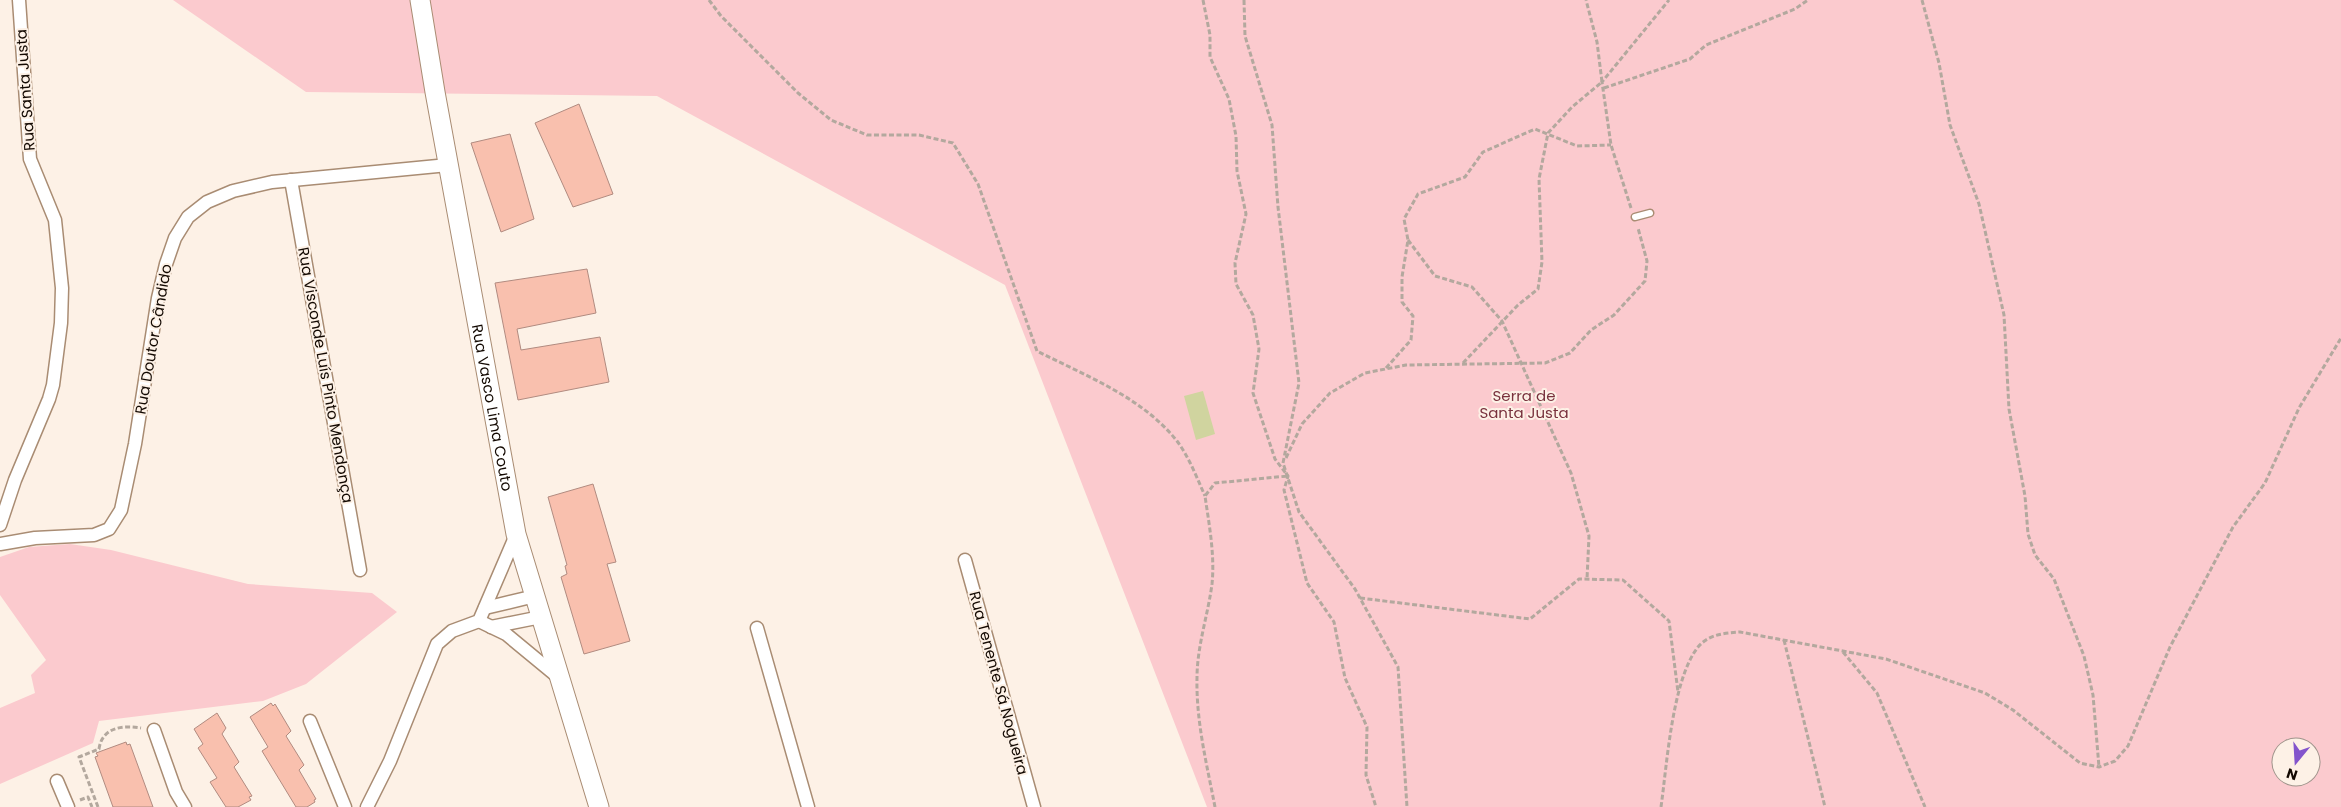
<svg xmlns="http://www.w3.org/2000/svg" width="2341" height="807" font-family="Poppins,sans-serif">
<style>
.green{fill:#fbcace;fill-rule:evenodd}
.water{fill:#d0d49f}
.building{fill:#f9c0ae;stroke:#b18b80}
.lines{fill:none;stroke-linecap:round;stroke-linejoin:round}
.lane-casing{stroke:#a98c73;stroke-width:9}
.street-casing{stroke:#a98c73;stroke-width:15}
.secondary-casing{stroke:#a98c73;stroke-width:21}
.path{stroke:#b3a89e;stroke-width:3;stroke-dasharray:5 2.5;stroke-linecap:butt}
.lane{stroke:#fff;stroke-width:6}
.street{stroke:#fff;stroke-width:12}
.secondary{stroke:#fff;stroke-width:19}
.labels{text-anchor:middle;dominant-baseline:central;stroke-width:4;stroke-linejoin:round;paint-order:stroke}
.street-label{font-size:15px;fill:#130902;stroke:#fdf1e6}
.park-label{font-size:15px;fill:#79313d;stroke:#fdf1e6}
</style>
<rect width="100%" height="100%" fill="#fdf1e6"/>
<g class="green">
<path d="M 173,0 L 2341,0 L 2341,807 L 1207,807 L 1005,285 L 657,96 L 306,92 ZM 2281,747 L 2311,747 L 2311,777 L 2281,777 Z"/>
<polygon points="70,544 111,550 248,584 372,593 397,612 306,684 263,701 99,721 93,743 0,784 0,708 35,693 31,675 46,660 0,595 0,557 29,547"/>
</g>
<polygon class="water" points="1203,391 1215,434 1196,440 1184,396"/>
<g class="building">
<polygon points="579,104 613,194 573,207 535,123"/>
<polygon points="510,134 534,219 501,232 471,143"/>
<polygon points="587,269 596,313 517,329 521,350 600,337 609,382 518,400 495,283"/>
<polygon points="593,484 616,562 607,564 630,641 584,654 561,577 567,574 565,566 567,565 548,497"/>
<polygon points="271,703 273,706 275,704 291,731 286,736 304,765 299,770 316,799 314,800 315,802 307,807 296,807 262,751 268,747 250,717"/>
<polygon points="217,713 226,728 222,734 239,762 234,767 252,796 249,797 251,800 238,807 226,807 210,782 217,778 198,748 203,744 194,729"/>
<polygon points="126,742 127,745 130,744 153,807 113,807 95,757 98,756 96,753"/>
</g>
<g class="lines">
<defs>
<polyline id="lane" points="1635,217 1650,213"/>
<g id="street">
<polyline points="291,180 360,570"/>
<polyline points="0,525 15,480 49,399 53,385 61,323 62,288 55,220 30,159 19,0"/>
<polyline points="0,544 35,538 94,535 109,529 121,510 135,444 158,298 166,264 175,238 188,217 207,202 233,191 272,182 448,165"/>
<polyline points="965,560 1034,807"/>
<polyline points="485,608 535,596"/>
<polyline points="479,621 506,634 558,677"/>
<polyline points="491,627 541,617"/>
<polyline points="757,628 808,807"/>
<polyline points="310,721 345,807"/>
<polyline points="154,730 176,792 185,807"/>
<polyline points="57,781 68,807"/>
<polyline points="367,807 390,761 437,644 452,631 479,621 516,535"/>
</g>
<g id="secondary">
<path id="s1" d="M 420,0 L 435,92 L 516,534 L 599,807"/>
</g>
</defs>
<use href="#lane" class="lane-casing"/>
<use href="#street" class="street-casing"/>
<use href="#secondary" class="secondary-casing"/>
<g class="path">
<path d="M 709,0 L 721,16 L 798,93 L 831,120 L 867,135 L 919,135 L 953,143 L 978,184 L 1037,351 C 1086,376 1142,397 1177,441 C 1189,457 1197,478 1205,496"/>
<polyline points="1203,0 1210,35 1210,57 1229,99 1236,136 1237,171 1246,214 1235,263 1236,284 1253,315 1259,349 1253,393 1275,459 1288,476 1284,490 1307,583 1334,622 1345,678 1367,727 1366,775 1376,807"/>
<polyline points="1244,0 1245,36 1272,125 1278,207 1299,383 1283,463 1299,512 1355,589 1398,667 1407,807"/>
<polyline points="1922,0 1939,63 1950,125 1979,204 2004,315 2009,409 2025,496 2028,534 2035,555 2054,579 2084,656 2093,695 2099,767"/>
<polyline points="1604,88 1690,59 1706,45 1795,9 1808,0"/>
<polyline points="1631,208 1611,145 1602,82 1669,0"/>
<polyline points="1408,240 1435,276 1472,287 1502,321 1571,473 1589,536 1587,579"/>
<polyline points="1463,363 1518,305 1538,289 1542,262 1539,179 1548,133 1572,107 1602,82 1597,42 1586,0"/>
<polyline points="1386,368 1411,340 1413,316 1402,302 1402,277 1408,240 1404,219 1418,194 1465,177 1483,152 1535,129 1577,146 1611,145"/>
<polyline points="1286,458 1302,424 1330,393 1365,373 1406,365 1545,363 1570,353 1591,330 1614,315 1645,281 1647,261 1638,228"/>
<polyline points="1360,598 1530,619 1579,579 1623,580 1669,621 1678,692"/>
<polyline points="1784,640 1825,807"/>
<polyline points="1843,652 1877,693 1925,807"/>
<polyline points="80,800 88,797 92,807"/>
<path d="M 98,807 L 79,757 L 99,749 C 102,727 123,725 141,728"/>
<path d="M 1215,807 C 1207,765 1196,722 1197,678 C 1197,646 1208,615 1212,584 C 1215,555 1209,524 1205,496 L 1215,483 L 1288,476"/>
<path d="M 1661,807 C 1667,765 1672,680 1698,647 C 1709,634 1725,633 1740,632 L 1886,659 L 1985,693 L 2013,710 L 2080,763 L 2099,767 L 2115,761 L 2128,746 L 2170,647 L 2233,527 L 2265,483 L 2299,408 L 2341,338"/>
</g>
<use href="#lane" class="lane"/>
<use href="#street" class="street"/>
<use href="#secondary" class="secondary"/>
</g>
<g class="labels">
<g class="street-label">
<text transform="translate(25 90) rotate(-94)">Rua Santa Justa</text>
<text transform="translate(153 339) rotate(-80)">Rua Doutor Cândido</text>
<text transform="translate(326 375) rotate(80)">Rua Visconde Luís Pinto Mendonça</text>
<text stroke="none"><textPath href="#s1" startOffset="414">Rua Vasco Lima Couto</textPath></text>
<text transform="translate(999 683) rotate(75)">Rua Tenente Sá Nogueira</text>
</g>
<g class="park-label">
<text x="1524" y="395">Serra de<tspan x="1524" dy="17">Santa Justa</tspan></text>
</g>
</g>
<g transform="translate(2296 762) rotate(198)"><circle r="24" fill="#fdf1e6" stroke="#9f948b"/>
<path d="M0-4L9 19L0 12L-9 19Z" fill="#8354cc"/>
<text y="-8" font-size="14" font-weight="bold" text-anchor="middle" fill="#130902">N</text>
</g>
</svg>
